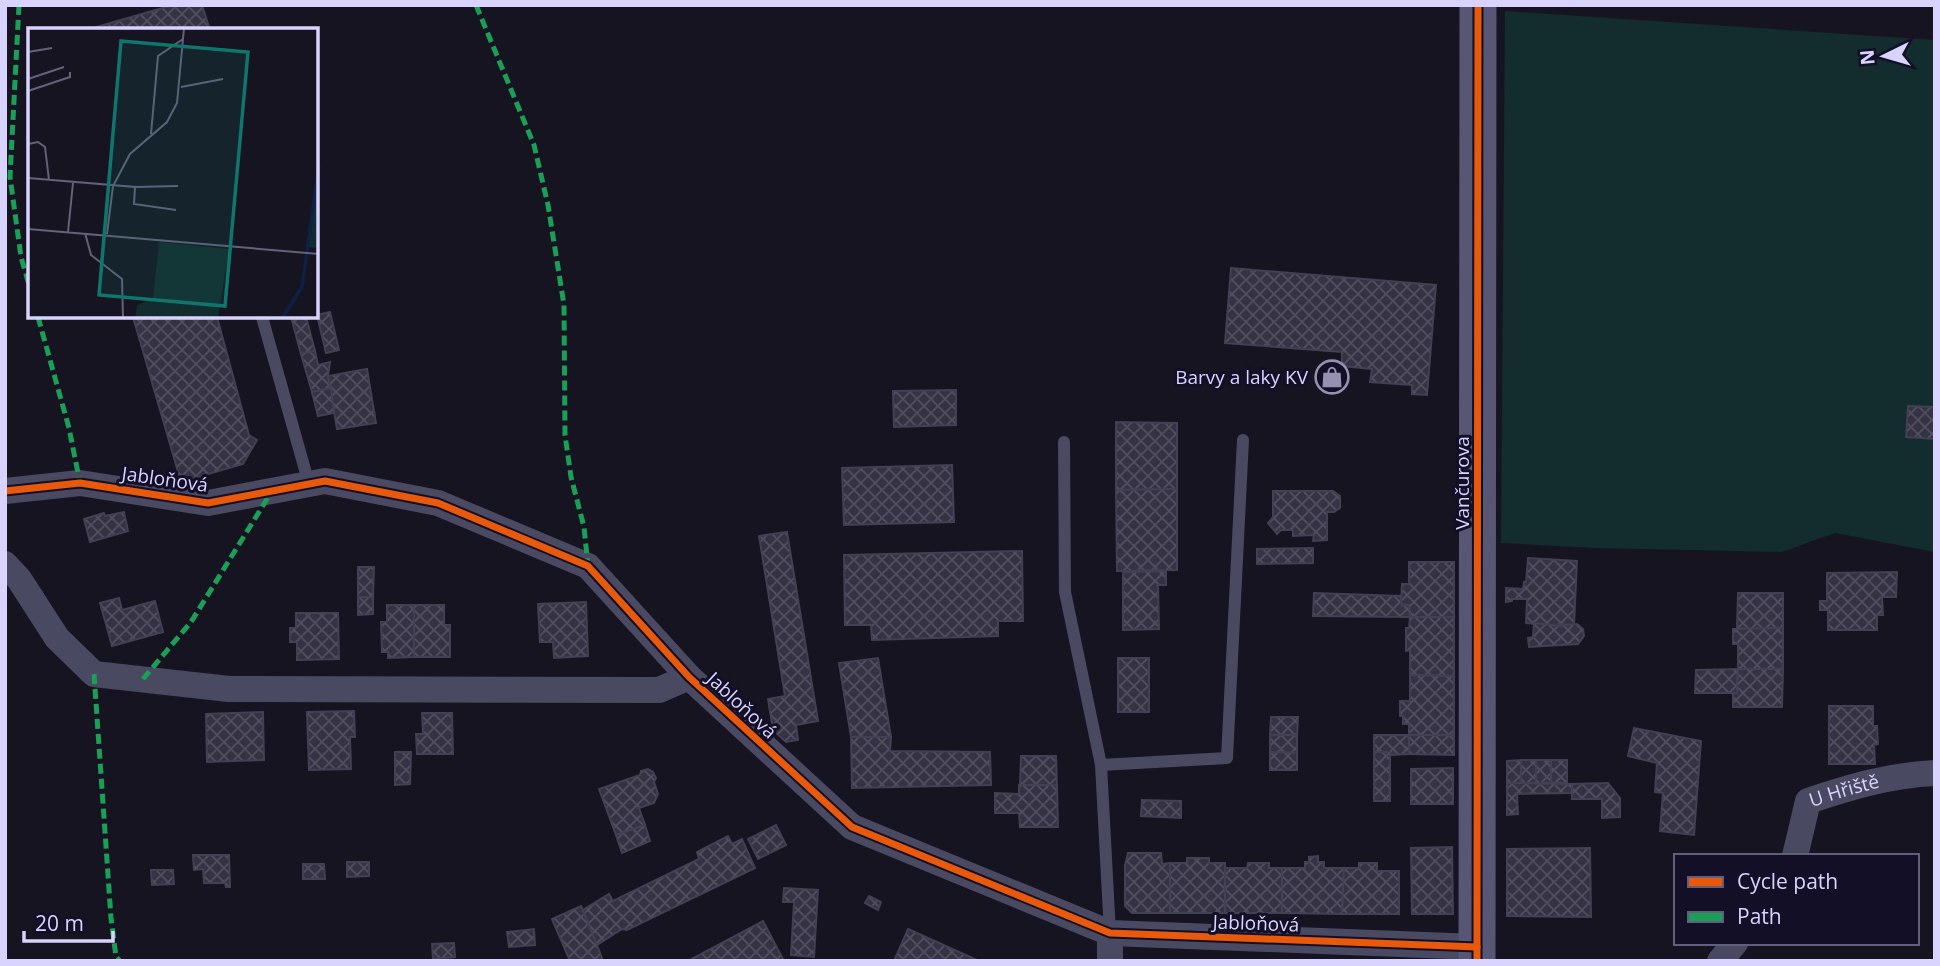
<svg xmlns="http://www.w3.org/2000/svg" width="1940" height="966" font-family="'Open Sans',sans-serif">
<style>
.pitch{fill:#132c2d}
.building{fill:url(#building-cross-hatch);stroke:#433f54;stroke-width:2}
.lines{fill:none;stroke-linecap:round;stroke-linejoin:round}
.lane{stroke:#4a4962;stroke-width:12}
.street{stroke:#4a4962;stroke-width:26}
.secondary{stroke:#575674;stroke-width:37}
.quiet{stroke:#1a9f57;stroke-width:5;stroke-dasharray:10 5;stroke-linecap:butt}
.cycleway-casing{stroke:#130f26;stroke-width:11}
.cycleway{stroke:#e8590c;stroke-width:7}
.labels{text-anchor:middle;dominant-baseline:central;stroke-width:6;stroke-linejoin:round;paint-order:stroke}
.poi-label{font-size:19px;fill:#d9d4ff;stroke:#130f26;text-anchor:end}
.street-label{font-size:19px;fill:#d9d4ff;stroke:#130f26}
.inset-river{fill:none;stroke:#0d2144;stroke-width:3.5}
.inset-road{fill:none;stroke:#64617a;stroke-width:2}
.view{fill:#0f766e;fill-opacity:0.15;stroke:#0f766e;stroke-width:3.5}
.inset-edge{fill:none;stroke:#d9d4ff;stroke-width:3.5}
</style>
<defs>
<pattern id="building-cross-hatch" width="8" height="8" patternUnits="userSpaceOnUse" patternTransform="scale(1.75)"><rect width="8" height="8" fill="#343243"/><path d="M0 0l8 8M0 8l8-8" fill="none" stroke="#514f5f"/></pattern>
</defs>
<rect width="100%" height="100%" fill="#161421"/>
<polygon class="pitch" points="1505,11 1935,40 1935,552 1835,533 1782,552 1595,548 1501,543"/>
<g class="building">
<polygon points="173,5 202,5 210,30 86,30"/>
<polygon points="1231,268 1436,285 1427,395 1412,394 1412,385 1370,382 1372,369 1342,366 1342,352 1225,343"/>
<polygon points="330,312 339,350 326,353 317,315"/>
<polygon points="133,317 217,317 249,435 257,440 243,464 181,482"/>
<polygon points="291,317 306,317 315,351 301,354"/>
<polygon points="315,351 318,365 330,362 328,376 331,388 312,392 301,354"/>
<polygon points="367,369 376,423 337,429 328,376"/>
<polygon points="331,388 334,413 318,416 312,392"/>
<polygon points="956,390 956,425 894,427 893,391"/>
<polygon points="1908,406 1935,407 1935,439 1906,437"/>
<polygon points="1116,422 1177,423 1177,489 1116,490"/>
<polygon points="952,465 954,522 844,525 842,468"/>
<polygon points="1177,489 1177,570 1117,571 1116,490"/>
<polygon points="1273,491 1333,491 1340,496 1340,508 1334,512 1327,512 1327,540 1313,541 1314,535 1293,536 1293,530 1281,530 1277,534 1268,523 1273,517"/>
<polygon points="124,512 128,531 90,542 84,519 104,513 105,516"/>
<polygon points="787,532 818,721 796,725 798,740 786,742 773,730 768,699 785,696 759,536"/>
<polygon points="1313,548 1313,563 1257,564 1257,549"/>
<polygon points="1022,551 1023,621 998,621 998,636 872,640 871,625 845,625 844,555"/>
<polygon points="1528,558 1577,561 1574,625 1558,624 1558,626 1526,623 1527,599 1512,599 1512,601 1506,602 1506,588 1523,589 1524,582 1526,582"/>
<polygon points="1409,562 1454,562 1454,617 1410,617 1409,605 1401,604 1402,584 1409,584"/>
<polygon points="358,567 374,567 373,597 358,597"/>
<polygon points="1166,571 1166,585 1158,585 1159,629 1123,630 1123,572"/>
<polygon points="1897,572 1896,597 1882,597 1883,615 1877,615 1877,630 1828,630 1828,610 1820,610 1820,601 1827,601 1827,573"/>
<polygon points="1314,593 1401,596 1401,604 1402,606 1409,605 1410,617 1313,616"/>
<polygon points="1738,593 1783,593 1783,628 1737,629"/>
<polygon points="358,597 373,597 373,614 358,615"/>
<polygon points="119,598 122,610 155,601 163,632 112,646 100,603"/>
<polygon points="586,602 588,656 554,658 553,642 540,642 538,604"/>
<polygon points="387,605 414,605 414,657 388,658 388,652 382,652 381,622 387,622"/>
<polygon points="414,605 444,605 444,625 450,625 450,657 414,657"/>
<polygon points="296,613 338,613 339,659 297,660 297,642 290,642 290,628 296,628"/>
<polygon points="1410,617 1454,617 1454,676 1410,675 1410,650 1406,651 1406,628 1409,628"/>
<polygon points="1534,623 1558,626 1577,624 1583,629 1584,636 1578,644 1529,647 1528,638 1533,637"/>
<polygon points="1783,628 1783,669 1738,669 1738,644 1733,644 1733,629"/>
<polygon points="878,658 891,737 851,737 839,663"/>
<rect x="1118" y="658" width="31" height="54"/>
<polygon points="1738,669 1737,693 1695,693 1696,670"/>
<polygon points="1738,669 1783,669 1782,707 1733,707 1733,693 1737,693"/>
<polygon points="1410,675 1454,676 1454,735 1409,735 1409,724 1403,724 1403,716 1400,716 1400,701 1410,701"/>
<polygon points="1829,706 1873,706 1873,726 1877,726 1878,744 1874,745 1875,764 1829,764"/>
<polygon points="354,711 355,737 350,737 351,769 309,770 307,712"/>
<polygon points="263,712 264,760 207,762 206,714"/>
<polygon points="422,713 452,713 453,754 417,754 416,734 423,734"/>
<polygon points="1271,717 1298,717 1297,735 1270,735"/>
<polygon points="1634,728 1701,741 1694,835 1660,831 1663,793 1655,792 1657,763 1628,756"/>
<polygon points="1270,735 1297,735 1297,753 1270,752"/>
<polygon points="1374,735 1409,735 1409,754 1391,755 1390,752 1374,752"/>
<polygon points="1409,735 1454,735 1454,755 1409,754"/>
<polygon points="851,737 891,737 890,751 990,752 991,785 852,788"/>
<polygon points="395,752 411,752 410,784 395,785"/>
<polygon points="1270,752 1297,753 1297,770 1270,770"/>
<rect x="1374" y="752" width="16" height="49"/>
<polygon points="1021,756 1056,756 1057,785 1020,785"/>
<rect x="1521" y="760" width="15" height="23"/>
<polygon points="1521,760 1521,783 1507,783 1507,761"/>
<rect x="1536" y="760" width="15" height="23"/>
<rect x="1551" y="760" width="16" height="23"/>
<polygon points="1453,768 1453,804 1411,804 1411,769"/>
<polygon points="648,769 653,772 656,778 654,782 658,794 654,803 639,808 645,825 616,835 599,789 640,775 641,771"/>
<polygon points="1507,783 1572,784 1572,793 1517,794 1518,814 1507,815"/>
<polygon points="1608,783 1620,798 1620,817 1602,818 1602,799 1572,799 1572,784"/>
<polygon points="1019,785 1057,785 1058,827 1020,827 1019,813 995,813 995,793 1019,794"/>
<polygon points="1142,800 1181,801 1181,818 1141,816"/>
<polygon points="645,825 650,841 622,853 616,835"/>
<polygon points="776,825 786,845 758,859 748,839"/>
<polygon points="728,836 732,844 742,839 755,868 627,930 622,929 597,945 583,910 609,894 613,901 699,859 697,852"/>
<polygon points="1452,847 1453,914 1412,914 1411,848"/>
<polygon points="1590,848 1591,917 1507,916 1507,849"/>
<polygon points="1128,853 1161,853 1162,864 1170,863 1170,913 1132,913 1125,906 1125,865"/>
<polygon points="193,855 229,855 230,887 226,887 225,883 204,883 203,869 194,870"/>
<polygon points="1318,856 1318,862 1324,862 1324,868 1344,868 1342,914 1282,913 1282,868 1305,868 1305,862 1309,862 1309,857"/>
<polygon points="1187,858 1209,858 1209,863 1225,863 1225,913 1170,913 1170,863 1187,863"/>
<polygon points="347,862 369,862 369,876 347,877"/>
<polygon points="1248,863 1269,863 1269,868 1282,868 1282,913 1225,913 1225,868 1247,868"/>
<polygon points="1359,863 1377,863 1377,871 1399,871 1399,914 1342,914 1344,868 1359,868"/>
<polygon points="303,864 324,864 325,879 303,879"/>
<polygon points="151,870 173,870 174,884 152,885"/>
<polygon points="784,888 818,890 814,957 791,955 794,902 783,902"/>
<polygon points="869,896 881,902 878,910 865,903"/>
<polygon points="581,906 597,945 603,961 570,961 552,919"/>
<polygon points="763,921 784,961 688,961"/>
<polygon points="534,929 535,945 509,947 507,932"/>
<polygon points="908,929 979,961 894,961"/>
<polygon points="454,943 455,957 433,959 432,944"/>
</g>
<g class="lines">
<g class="lane">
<polyline points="262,317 309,484"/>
<polyline points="1064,442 1065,592 1101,765"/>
<polyline points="1110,933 1101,765 1227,758 1243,440"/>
</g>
<g class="street">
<polyline points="5,491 80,483 208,503 325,481 438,503 588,566 689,677 852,827 1110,933 1477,947"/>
<polyline points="5,564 19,579 57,638 94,674 229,689 659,690 689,677"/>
<path id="s1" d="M 1795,856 L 1808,801 C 1850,787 1890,775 1935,773"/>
<polyline points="1110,933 1110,961"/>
<polyline points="1720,961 1735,943"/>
</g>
<polyline class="secondary" points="1477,961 1478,5"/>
<g class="quiet">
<polyline points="19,5 10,177 21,257 30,288"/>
<polyline points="476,5 534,145 548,205 564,305 565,435 571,477 584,527 588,566"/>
<polyline points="38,317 69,428 80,483"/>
<polyline points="94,674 111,918 116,957 120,961"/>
<polyline points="143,679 191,622 272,491"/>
</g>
<defs>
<g id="cycleway">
<polyline points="5,491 80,483 208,503 325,481 438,503 588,566 689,677 852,827 1110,933 1477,947"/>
<polyline points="1477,961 1478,5"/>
</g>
</defs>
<use href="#cycleway" class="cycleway-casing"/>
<use href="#cycleway" class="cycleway"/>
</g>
<defs>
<symbol id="shop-ring" viewBox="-11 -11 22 22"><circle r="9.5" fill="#130f26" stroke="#9591b1" stroke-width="1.5"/><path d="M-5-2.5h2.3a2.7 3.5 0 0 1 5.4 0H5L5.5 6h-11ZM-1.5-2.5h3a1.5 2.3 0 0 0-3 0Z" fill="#9591b1"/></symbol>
</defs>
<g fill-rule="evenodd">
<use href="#shop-ring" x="1313" y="358" width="38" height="38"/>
</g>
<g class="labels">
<g class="poi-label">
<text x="1308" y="377">Barvy a laky KV</text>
</g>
<g class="street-label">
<text transform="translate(165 479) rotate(8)">Jabloňová</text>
<text transform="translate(1462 483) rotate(-90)">Vančurova</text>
<text transform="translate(742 705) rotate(43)">Jabloňová</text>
<text stroke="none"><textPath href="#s1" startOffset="94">U Hřiště</textPath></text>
<text transform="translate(1256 923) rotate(2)">Jabloňová</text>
</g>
</g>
<g transform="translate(28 28)">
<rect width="290" height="290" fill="#161421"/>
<path d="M 290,160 L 291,160 L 290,220 L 278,219 Z" fill="#132c2d"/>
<path d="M 131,214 L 201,221 L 190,290 L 107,290 L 109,277 L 125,271 Z" fill="#132c2d"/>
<path class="inset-river" d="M 254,290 L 274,259 L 291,138"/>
<path class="inset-road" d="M 0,24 L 24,20M 0,51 L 36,39M 153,59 L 195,51M 0,63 L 42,49 L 42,44M 123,106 L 130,28 L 155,11M 0,116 L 10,114 L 17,119 L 21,152M 0,150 L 107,159 L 106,176 L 148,182M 107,159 L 150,158M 0,201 L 291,226M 40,204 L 45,155M 57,205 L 63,227 L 94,251 L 95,290M 79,206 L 85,158 L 102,126 L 139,94 L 149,75 L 156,0"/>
<path class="view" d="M 93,13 L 220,24 L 197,278 L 71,267 Z"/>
<rect width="290" height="290" class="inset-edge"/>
</g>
<rect width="1940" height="966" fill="none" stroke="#d9d4ff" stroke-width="14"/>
<rect x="1674" y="854" width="245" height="91" fill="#130f26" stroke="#625e7d" stroke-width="2"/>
<rect x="1688" y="877" width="35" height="10" fill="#e8590c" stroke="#625e7d" stroke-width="2"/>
<text x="1737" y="889" font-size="21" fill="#d9d4ff">Cycle path</text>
<rect x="1688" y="912" width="35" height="10" fill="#1a9f57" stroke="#625e7d" stroke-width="2"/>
<text x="1737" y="924" font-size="21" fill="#d9d4ff">Path</text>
<g transform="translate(1884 56) rotate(265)" stroke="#130f26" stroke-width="5" paint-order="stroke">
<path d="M0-5L12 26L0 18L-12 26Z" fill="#d9d4ff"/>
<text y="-10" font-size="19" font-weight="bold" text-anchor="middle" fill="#d9d4ff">N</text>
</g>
<path d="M24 931v10h89v-10" fill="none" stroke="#d9d4ff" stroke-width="3.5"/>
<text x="35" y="931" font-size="21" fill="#d9d4ff" stroke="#130f26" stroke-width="5" paint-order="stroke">20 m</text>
</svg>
